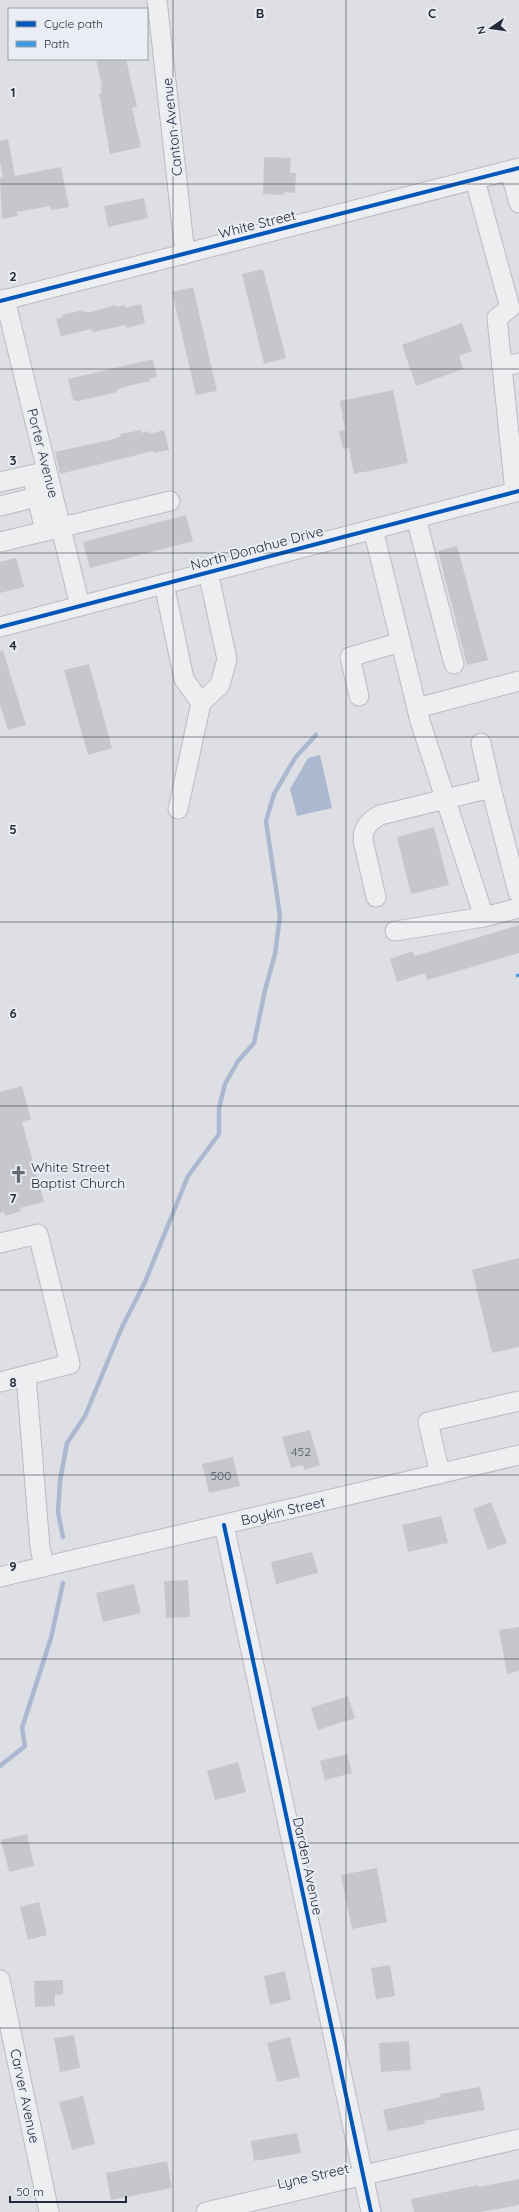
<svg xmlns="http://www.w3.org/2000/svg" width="519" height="2212" font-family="Quicksand,sans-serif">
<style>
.water{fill:#acb8cf}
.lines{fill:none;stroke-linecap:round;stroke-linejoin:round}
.stream{stroke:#acb8cf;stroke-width:4.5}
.building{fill:#c6c7cc}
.minor-casing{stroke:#babbc0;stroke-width:21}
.minor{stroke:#edeef0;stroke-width:19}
.quiet{stroke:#3c9ce2;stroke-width:3;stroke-dasharray:6 3;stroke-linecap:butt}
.cycleway-casing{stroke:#ebedf4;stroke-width:6}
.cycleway{stroke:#0057b8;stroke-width:4}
.grid{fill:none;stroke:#262b3c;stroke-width:1;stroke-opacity:0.55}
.labels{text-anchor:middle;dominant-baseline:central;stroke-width:4;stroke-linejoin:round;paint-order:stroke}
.number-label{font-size:12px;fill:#4f5361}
.street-label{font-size:14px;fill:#262b3c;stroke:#ebedf4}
.poi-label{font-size:14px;fill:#262b3c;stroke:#ebedf4;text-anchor:start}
.grid-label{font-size:13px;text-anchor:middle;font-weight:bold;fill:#262b3c;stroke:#ebedf4;stroke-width:4;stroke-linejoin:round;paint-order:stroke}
</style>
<rect width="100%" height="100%" fill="#dedfe4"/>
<polygon class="water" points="320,755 332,808 297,816 290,789 308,758"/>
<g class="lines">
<g class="stream">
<polyline points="63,1537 58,1512 60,1481 67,1443 85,1416 122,1327 145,1282 188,1176 219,1134 219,1108 225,1084 238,1061 254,1043 265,990 275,954 280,916 266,821 274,794 295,758 316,735"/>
<polyline points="0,1766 25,1746 22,1728 51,1638 63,1583"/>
</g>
</g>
<g class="building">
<polygon points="96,59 126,59 137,107 132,108 141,147 110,154 99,93 102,93 100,87 102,87"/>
<polygon points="8,139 15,176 61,167 69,207 51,210 50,206 17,212 18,216 2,219 0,178 3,177 0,161 0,141"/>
<polygon points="264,157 291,158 290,173 296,173 295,193 285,192 284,195 263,194"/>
<polygon points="144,198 148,218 108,227 104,206"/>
<polygon points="263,269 286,358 264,364 242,274"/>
<polygon points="193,287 217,391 196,395 172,292"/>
<polygon points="141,304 145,323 127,328 126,325 93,332 92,329 61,336 56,319 63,317 62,315 83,310 83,312 91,312 116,305 117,307 125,305 125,308"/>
<polygon points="462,323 472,351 459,356 463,369 416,386 402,345"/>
<polygon points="153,359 157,377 149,379 150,381 124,387 117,390 117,392 79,401 73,400 68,379"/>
<polygon points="393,390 408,463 354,474 349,448 343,449 339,431 345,430 340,401"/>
<polygon points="141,430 141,433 149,431 149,434 164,430 169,450 154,453 153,451 60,474 55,452 114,439 121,436 121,434"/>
<polygon points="186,515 193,541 90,568 83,542"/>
<polygon points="457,546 488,660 467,665 438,551"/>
<polygon points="16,558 24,587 0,593 0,562"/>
<polygon points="0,651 3,651 26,725 8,730 0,705"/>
<polygon points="89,664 112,748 88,755 64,670"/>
<polygon points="434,827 449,885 411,894 397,837"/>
<polygon points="519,925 519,953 427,980 425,973 397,982 390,959 413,951 415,956"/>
<polygon points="22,1086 31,1119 22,1122 44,1202 20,1208 21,1211 5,1216 4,1212 0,1213 0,1092"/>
<polygon points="519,1258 519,1347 492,1353 472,1270"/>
<polygon points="310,1430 320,1465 304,1470 303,1465 291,1468 282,1437"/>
<polygon points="233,1457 240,1486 209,1493 202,1464"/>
<polygon points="491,1502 507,1543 488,1550 473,1509"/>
<polygon points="441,1516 448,1543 408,1552 402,1525"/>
<polygon points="312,1552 318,1573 276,1584 271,1562"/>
<polygon points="188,1580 190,1617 166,1618 164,1581"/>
<polygon points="134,1584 141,1613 103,1622 96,1593"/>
<polygon points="519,1627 519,1671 507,1674 499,1630"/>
<polygon points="348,1696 355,1718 318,1730 311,1708"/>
<polygon points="347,1754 352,1773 325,1780 320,1761"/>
<polygon points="238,1762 246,1792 215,1800 207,1771"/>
<polygon points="27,1834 34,1866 9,1872 1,1840"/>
<polygon points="377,1868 387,1922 352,1929 341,1875"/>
<polygon points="39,1902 47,1935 28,1940 20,1907"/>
<polygon points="390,1965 395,1996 376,1999 371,1968"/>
<polygon points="285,1971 291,2000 270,2005 264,1976"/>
<polygon points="63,1980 63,1994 55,1995 55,2006 35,2007 34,1981"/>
<polygon points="74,2035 80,2068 60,2072 54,2038"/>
<polygon points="290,2037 300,2077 277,2082 267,2043"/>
<polygon points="409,2041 411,2070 381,2072 379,2043"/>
<polygon points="480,2087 485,2110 424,2121 425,2124 388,2131 383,2110 441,2097 440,2094"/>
<polygon points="83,2096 95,2144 72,2150 59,2102"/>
<polygon points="297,2133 301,2153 254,2161 251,2141"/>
<polygon points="167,2161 172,2188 111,2200 106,2173"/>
<polygon points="519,2179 519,2205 481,2212 414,2212 411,2199 478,2185 479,2187"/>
</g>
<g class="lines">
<defs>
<g id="minor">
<polyline points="157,0 185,254"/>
<polyline points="510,171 519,203"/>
<polyline points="475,180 510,308 497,318 515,492"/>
<polyline points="5,299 80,606"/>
<polyline points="0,301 519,168"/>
<polyline points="502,367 519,363"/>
<polyline points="32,475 45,531"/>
<polyline points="0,482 44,472"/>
<polyline points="0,506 49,494"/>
<polyline points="416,518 454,664"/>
<polyline points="373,529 420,721 484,917"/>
<polyline points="0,542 170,501"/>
<polyline points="164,584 184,679 201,703 178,809"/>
<polyline points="0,627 519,491"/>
<polyline points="359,696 350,657 401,642"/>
<polyline points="201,703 220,685 227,659 208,572"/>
<polyline points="417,708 519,681"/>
<polyline points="481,743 491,788"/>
<path d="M 376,897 L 363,840 C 363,827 370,821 380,815 L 491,788 L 518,892"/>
<polyline points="395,931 484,917 519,908"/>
<polyline points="0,1243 38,1234 70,1364 0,1382"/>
<polyline points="26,1376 40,1547 44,1567"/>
<polyline points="440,1474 428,1422 519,1401"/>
<polyline points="224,1525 371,2212"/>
<polyline points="0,1577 519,1455"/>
<polyline points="0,1980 49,2212"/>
<polyline points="206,2212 519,2139"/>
</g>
</defs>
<use href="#minor" class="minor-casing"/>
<use href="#minor" class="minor"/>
<polyline class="quiet" points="516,976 519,975"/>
<defs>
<g id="cycleway">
<polyline points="0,301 519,168"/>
<polyline points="0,627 519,491"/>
<polyline points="224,1525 371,2212"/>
</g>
</defs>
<use href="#cycleway" class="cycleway-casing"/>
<use href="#cycleway" class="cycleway"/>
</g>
<path class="grid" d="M 173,0 L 173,2212M 346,0 L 346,2212M 0,184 L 519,184M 0,369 L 519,369M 0,553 L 519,553M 0,737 L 519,737M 0,922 L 519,922M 0,1106 L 519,1106M 0,1290 L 519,1290M 0,1475 L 519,1475M 0,1659 L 519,1659M 0,1843 L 519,1843M 0,2028 L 519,2028"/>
<defs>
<symbol id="church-bare" viewBox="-9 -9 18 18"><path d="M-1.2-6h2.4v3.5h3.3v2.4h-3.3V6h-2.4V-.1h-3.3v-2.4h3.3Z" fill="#666a77" stroke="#ebedf4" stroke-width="2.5" paint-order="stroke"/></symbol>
</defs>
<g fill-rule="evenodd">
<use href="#church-bare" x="6" y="1162" width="25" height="25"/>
</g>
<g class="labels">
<g class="number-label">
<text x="301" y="1451">452</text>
<text x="221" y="1475">500</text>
</g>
<g class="street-label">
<text transform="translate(172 127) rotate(-96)">Canton Avenue</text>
<text transform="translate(257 224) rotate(-14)">White Street</text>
<text transform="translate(43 453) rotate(76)">Porter Avenue</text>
<text transform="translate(257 548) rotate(-15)">North Donahue Drive</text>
<text transform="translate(283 1511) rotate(-13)">Boykin Street</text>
<text transform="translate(308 1866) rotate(78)">Darden Avenue</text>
<text transform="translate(25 2096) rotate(78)">Carver Avenue</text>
<text transform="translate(313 2176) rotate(-13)">Lyne Street</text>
</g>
<g class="poi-label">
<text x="31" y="1167">White Street<tspan x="31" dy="16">Baptist Church</tspan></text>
</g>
</g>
<g class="grid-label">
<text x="260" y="18">B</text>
<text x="432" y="18">C</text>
<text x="13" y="97">1</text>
<text x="13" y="281">2</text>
<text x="13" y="465">3</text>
<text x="13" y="650">4</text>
<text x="13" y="834">5</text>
<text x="13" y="1018">6</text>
<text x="13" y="1203">7</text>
<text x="13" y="1387">8</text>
<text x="13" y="1571">9</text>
</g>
<rect x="8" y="8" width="140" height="52" fill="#ebedf4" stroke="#9c9faa"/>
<rect x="16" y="21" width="20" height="6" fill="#0057b8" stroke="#9c9faa"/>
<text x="44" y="28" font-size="12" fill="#262b3c">Cycle path</text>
<rect x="16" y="41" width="20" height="6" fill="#3c9ce2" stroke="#9c9faa"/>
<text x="44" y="48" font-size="12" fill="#262b3c">Path</text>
<g transform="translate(491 28) rotate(257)" stroke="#ebedf4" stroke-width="3" paint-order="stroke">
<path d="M0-3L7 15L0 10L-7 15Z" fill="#262b3c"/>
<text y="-6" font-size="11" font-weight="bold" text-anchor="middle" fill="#262b3c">N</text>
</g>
<path d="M10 2196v6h116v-6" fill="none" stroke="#262b3c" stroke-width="2"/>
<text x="16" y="2196" font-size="12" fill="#262b3c" stroke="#ebedf4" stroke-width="3" paint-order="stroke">50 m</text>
</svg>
